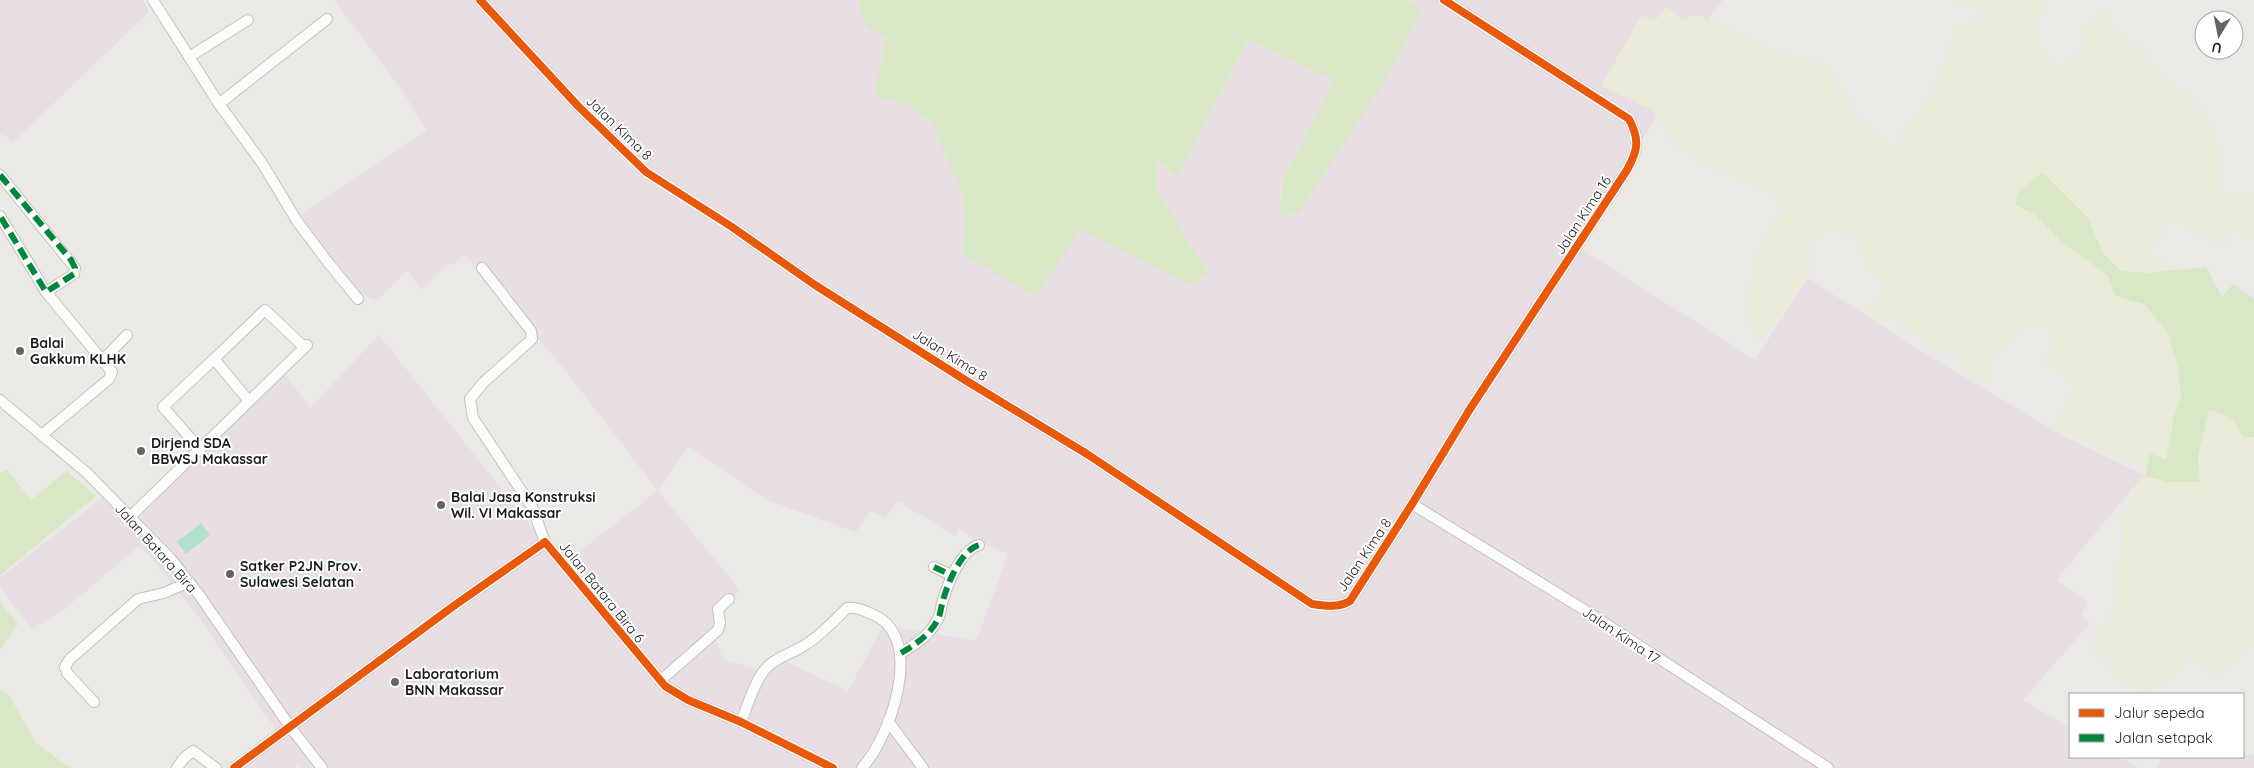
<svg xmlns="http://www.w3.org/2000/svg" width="2254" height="768" font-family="Quicksand,sans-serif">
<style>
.industrial{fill:#e8dee4;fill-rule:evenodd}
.farmland{fill:#eaead9}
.grass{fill:#d8e7c5}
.pitch{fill:#b3e0cc}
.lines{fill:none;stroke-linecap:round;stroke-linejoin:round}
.minor-casing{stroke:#c3c2c1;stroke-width:12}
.minor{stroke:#fcfcfb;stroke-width:10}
.quiet{stroke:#00873e;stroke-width:6;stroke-dasharray:12 6;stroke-linecap:butt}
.cycleway-casing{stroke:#fff;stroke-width:11}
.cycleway{stroke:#e8590c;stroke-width:8}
.poi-dot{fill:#646462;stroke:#fff;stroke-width:2}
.labels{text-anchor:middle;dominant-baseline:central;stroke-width:4;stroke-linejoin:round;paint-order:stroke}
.street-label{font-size:14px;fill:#1c1c1c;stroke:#fff}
.poi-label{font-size:14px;font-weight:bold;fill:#1c1c1c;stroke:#fff;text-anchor:start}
</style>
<rect width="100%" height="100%" fill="#ebe9e5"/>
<g class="industrial">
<polygon points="0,0 143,0 149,12 12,143 3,133 0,135"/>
<path d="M 334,0 L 857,0 L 867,27 L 886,37 L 874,95 L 909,106 L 932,124 L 965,202 L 962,254 L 1081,230 L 1191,285 L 1210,271 L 1190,245 L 1158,191 L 1156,159 L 1178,175 L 1248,40 L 1335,80 L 1283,179 L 1279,218 L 1421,10 L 1408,0 L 1723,0 L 1702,27 L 1656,117 L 1581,240 L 1584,251 L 1755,360 L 1808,278 L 1921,351 L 2061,435 L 2144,475 L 2056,580 L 2088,602 L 2081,614 L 2089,624 L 2023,700 L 2070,728 L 2070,757 L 2119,757 L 2138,768 L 302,768 L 299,764 L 293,768 L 228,768 L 276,730 L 198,616 L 148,554 L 138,547 L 67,607 L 32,629 L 0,587 L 0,578 L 103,497 L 131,529 L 160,496 L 285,373 L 310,408 L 379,335 L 536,532 L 572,557 L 658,491 L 562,366 L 464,254 L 452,266 L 449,262 L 421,290 L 407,270 L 377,301 L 349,287 L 298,219 L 308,210 L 427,130 L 401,89 ZM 688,447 L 767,500 L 856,532 L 870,511 L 885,518 L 898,501 L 955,536 L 959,528 L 973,539 L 1008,554 L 980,631 L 975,640 L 883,626 L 848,691 L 772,655 L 757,670 L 723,659 L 714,635 L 725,620 L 720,614 L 740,590 L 658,491 Z"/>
<polygon points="2243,754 2254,755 2254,768 2156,768 2164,757 2243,757"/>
</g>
<g class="farmland">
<polygon points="1955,0 2047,0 2033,29 2043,56 2058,67 2074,61 2088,47 2081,36 2105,10 2112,24 2139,49 2168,81 2193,101 2213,127 2222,179 2215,193 2240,197 2254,192 2254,240 2231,225 2223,244 2170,218 2148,253 2172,269 2147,273 2121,271 2103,253 2088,218 2017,205 2034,214 2062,242 2108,276 2115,296 2144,304 2168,333 2178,367 2181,396 2173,420 2166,461 2150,454 2147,468 2138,467 2068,434 2057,427 2064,408 2079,390 2066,375 2043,360 2056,340 2055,327 2021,323 2010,343 1993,356 1986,365 1991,371 1989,386 1962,371 1965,359 1952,348 1944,356 1895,315 1883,322 1864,311 1866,304 1874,308 1887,281 1869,270 1865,263 1862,246 1855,238 1832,228 1818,233 1811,245 1807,260 1814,267 1785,311 1762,339 1749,325 1747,309 1755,264 1761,245 1774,225 1788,211 1769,191 1708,165 1670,138 1669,127 1650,109 1601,86 1641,16 1656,20 1666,6 1683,21 1696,14 1756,44 1828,67 1859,121 1893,149 1930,99 1948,60 1953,36 1959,25 1991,21 1993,12"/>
<polygon points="2209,410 2224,414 2238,425 2243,437 2254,437 2254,483 2246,496 2254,506 2254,639 2218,674 2191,656 2173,674 2150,690 2133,689 2089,644 2109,621 2118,590 2113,576 2125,547 2123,517 2138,482 2144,475 2200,482 2199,453"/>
</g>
<g class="grass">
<polygon points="857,0 1408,0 1421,10 1382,86 1299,212 1279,218 1283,179 1334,80 1248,40 1177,176 1156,159 1158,191 1190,245 1210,272 1191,285 1081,230 1035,296 962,254 965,202 932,124 909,106 874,95 886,38 867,27"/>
<path d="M 2042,172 L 2088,218 L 2103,253 L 2121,271 L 2147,273 L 2206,267 L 2222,297 L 2233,284 L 2254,299 L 2254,437 L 2243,437 C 2236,420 2226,414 2209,410 L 2198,455 L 2200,482 L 2168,482 L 2145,476 L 2150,453 L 2166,460 L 2173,420 L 2181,396 L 2178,367 L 2168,333 L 2144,304 L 2115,296 L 2108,276 L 2062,242 L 2034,214 L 2016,205 L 2017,194 Z"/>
<polygon points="7,470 31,500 67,471 96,496 0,575 0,473"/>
<polygon points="0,602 18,624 0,650"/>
<polygon points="0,690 10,697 36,743 70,768 0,768"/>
</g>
<polygon class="pitch" points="201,523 210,535 186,554 177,542"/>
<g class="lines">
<defs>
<g id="minor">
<polyline points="153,0 219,104 262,163 297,221 327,261 358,299"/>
<path d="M 480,0 L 578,106 L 646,172 L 732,227 L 815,285 L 965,380 L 1087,454 L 1312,604 C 1326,606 1338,608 1350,601 L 1412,504 L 1470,409 L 1627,170 C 1638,150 1640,140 1629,119 L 1444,0"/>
<polyline points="189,57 248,20"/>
<polyline points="219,104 327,19"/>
<polyline points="0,175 75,268 74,274 46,292"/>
<polyline points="0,216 46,292 112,372 109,379 43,434"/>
<polyline points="482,268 531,331 532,339 483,383 470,399 473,418 532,507 545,542"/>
<polyline points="103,360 127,335"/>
<polyline points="0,400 87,473 171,559 200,596 291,728 322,768"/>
<polyline points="249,401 214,359 265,310 304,347"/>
<polyline points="200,449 163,407 214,359"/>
<polyline points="1412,504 1583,609 1828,768"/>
<polyline points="130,517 307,345"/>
<polyline points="934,567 951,575"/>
<path d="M 901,653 C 916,644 930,635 938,619 C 941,613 941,606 943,600 C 948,583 961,550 979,545"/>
<polyline points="660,681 718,630 720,623 718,609 729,599"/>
<polyline points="94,702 67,673 65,667 69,660 138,599 164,593 189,582"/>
<polyline points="888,721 923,768"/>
<path d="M 741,722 C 747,707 752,689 761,675 C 771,658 790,655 805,645 C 821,635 834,621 847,608 C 858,607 865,611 876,616 C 925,641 890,737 862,768"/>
<polyline points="177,768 183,759 193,751 216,768"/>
<polyline points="234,768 455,605 545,542 665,686 688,700 741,722 833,768"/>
</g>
</defs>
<use href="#minor" class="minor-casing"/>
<use href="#minor" class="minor"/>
<g class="quiet">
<polyline points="0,175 71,260 75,268 74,274 46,292 0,216"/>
<polyline points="934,567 951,575"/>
<path d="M 901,653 C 916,644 930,635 938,619 C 941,613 941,606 943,600 C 948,583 961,550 979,545"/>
</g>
<defs>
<g id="cycleway">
<path d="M 480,0 L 578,106 L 646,172 L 732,227 L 815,285 L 965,380 L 1087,454 L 1312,604 C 1326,606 1338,608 1350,601 L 1412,504 L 1470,409 L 1627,170 C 1638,150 1640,140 1629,119 L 1444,0"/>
<polyline points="234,768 455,605 545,542 665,686 688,700 741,722 833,768"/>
</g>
</defs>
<use href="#cycleway" class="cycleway-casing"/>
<use href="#cycleway" class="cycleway"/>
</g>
<g class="poi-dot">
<circle cx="20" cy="351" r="5"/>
<circle cx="141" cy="451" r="5"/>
<circle cx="441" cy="505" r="5"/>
<circle cx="230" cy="574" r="5"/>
<circle cx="395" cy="682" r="5"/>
</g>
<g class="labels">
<g class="street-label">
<text transform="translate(619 128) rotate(44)">Jalan Kima 8</text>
<text transform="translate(1583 215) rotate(-57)">Jalan Kima 16</text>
<text transform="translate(950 355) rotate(32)">Jalan Kima 8</text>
<text transform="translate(156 548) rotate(48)">Jalan Batara Bira</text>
<text transform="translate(1364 555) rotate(-56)">Jalan Kima 8</text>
<text transform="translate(602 592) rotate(51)">Jalan Batara Bira 6</text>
<text transform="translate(1621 635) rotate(34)">Jalan Kima 17</text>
</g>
<g class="poi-label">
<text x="30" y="343">Balai<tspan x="30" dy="16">Gakkum KLHK</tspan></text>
<text x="151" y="443">Dirjend SDA<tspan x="151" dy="16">BBWSJ Makassar</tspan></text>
<text x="451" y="497">Balai Jasa Konstruksi<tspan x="451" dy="16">Wil. VI Makassar</tspan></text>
<text x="240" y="566">Satker P2JN Prov.<tspan x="240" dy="16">Sulawesi Selatan</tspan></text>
<text x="405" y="674">Laboratorium<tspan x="405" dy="16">BNN Makassar</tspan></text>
</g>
</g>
<rect x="2069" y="693" width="175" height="65" fill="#ffffff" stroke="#a4a4a4"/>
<rect x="2079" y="709" width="25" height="8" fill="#e8590c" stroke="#a4a4a4"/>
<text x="2114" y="718" font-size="15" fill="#1c1c1c">Jalur sepeda</text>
<rect x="2079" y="734" width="25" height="8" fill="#00873e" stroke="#a4a4a4"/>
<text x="2114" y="743" font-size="15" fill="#1c1c1c">Jalan setapak</text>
<g transform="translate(2219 35) rotate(190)"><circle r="24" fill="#ffffff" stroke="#a4a4a4"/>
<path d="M0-4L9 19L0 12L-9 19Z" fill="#646462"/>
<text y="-8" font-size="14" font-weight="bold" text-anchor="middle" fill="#1c1c1c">U</text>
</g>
</svg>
